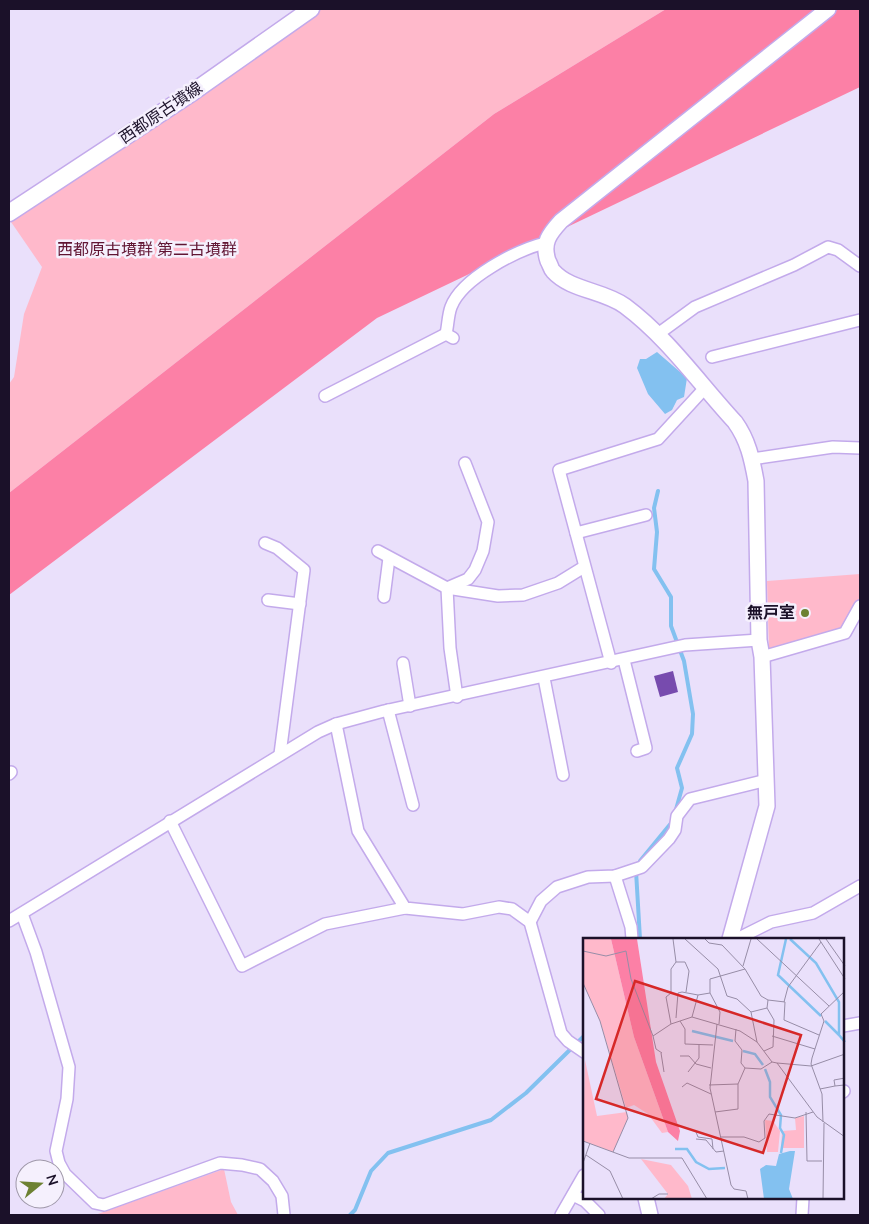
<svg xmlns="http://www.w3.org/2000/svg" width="869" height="1224" font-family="'Nunito Sans','Noto Sans JP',sans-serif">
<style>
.green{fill:#ffb9cb}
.forest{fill:#fc80a6}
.water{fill:#83c1f0}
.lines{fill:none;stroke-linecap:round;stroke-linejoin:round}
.stream{stroke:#83c1f0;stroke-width:4}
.building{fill:#774bae}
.minor-casing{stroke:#c3aaeb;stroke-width:14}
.tertiary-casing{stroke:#c3aaeb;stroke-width:18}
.secondary-casing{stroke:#c3aaeb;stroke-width:19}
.minor{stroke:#fff;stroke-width:11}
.tertiary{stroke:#fff;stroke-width:15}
.secondary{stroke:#fff;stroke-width:16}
.poi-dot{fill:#6d8132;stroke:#f5f0fd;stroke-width:2}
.labels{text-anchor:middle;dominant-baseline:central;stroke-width:5;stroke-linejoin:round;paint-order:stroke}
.street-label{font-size:16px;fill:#1b1129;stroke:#f5f0fd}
.park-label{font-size:16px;fill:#611533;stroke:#f5f0fd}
.poi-label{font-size:16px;font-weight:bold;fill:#1b1129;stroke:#f5f0fd;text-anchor:end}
.inset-river{fill:none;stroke:#83c1f0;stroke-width:2.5}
.inset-road{fill:none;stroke:#978da7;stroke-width:1}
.view{fill:#d62828;fill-opacity:0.15;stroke:#d62828;stroke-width:2.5}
.inset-edge{fill:none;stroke:#1b1129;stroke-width:2.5}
</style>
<rect width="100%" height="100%" fill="#eae0fb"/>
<g class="green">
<polygon points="311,9 666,9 494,114 9,493 9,384 14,377 24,314 42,267 9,219"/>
<polygon points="860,574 860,597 843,629 769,651 767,581"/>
<polygon points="224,1169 231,1202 238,1215 95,1215"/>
</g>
<polygon class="forest" points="666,9 860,9 860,87 377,318 9,595 9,493 494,114"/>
<polygon class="water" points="657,352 687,378 684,397 677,400 672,410 665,414 648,394 637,368 640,359 646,359"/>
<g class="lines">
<g class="stream">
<polyline points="658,491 654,508 657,532 654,569 671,597 671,626 684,661 693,714 692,734 677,768 682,788 675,813"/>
<polyline points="640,861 672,822"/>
<polyline points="636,871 640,939"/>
<polyline points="350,1215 355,1210 371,1171 388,1153 491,1120 526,1093 584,1036"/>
</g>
</g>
<polygon class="building" points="673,671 678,692 660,697 654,676"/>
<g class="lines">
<defs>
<g id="minor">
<polyline points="658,334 695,307 794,265 828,247 838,250 860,266"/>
<path d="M 453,338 L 446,334 C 448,325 448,315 451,307 C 462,278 517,250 545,243"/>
<polyline points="712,357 860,320"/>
<polyline points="325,396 446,334"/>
<polyline points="752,459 833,447 860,448"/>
<polyline points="576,533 646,515"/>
<polyline points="265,543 277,548 304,570 280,754"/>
<polyline points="378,551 447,588 498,596 523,595 558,583 584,567"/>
<polyline points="384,597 389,558"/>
<polyline points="268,600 300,604"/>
<polyline points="762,657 845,633 860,606"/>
<polyline points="624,660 646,748 637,751"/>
<polyline points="403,663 410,706"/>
<polyline points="611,663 559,470 658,439 704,389"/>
<polyline points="544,678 563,775"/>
<polyline points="457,697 450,648 447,588 468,579 475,570 483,551 488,522 465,463"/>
<polyline points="388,710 413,805"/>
<polyline points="336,724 358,831 405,908 463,914 499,907 512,909 530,922 561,1033 568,1041 584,1052"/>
<polyline points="9,774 11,772"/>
<polyline points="170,821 242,966 325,924 405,908"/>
<polyline points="615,876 631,927 632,939"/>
<polyline points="22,914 36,952 69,1067 67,1099 56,1151 59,1163 65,1174 95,1203 104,1205 220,1163 242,1165 260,1169 273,1181 282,1196 284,1215"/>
<polyline points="9,921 318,732 336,724 384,711 685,645 759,640"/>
<polyline points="530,922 541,901 557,887 588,877 615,876 642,867 669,839 675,830 677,816 690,799 767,780"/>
<polyline points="737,939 771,922 813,913 860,886"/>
<polyline points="843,1026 860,1023"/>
<polyline points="843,1092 844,1091"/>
<polyline points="573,1195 585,1201 599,1215"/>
<polyline points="561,1215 584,1175"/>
<polyline points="802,1215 803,1198"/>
</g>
<g id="tertiary">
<path d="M 730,939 L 767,806 L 762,657 L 759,640 L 756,481 C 752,459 748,440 735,422 C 699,383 668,338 625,306 C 603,290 571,291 553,271 C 551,269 550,264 548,261 C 542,243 549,234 561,221 L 828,9"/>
<polyline points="646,1198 650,1215"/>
</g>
<polyline id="secondary" points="9,213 193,92 311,9"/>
</defs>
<use href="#minor" class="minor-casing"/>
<use href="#tertiary" class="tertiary-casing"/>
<use href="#secondary" class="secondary-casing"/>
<use href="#minor" class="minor"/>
<use href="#tertiary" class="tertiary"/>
<use href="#secondary" class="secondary"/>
</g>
<circle class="poi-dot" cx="805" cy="613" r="5"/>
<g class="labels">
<g class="street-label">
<text transform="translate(161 113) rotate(-34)">西都原古墳線</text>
</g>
<g class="park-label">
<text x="147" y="250">西都原古墳群 第二古墳群</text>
</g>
<g class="poi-label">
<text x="795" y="613">無戸室</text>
</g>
</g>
<g transform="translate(583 938)">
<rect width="261" height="261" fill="#eae0fb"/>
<path d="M 0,1 L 28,1 L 51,99 L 85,194 L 79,195 L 65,176 L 51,167 L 43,170 L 17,83 L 0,45 ZM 2,122 L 14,178 L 44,174 L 45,180 L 30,214 L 0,203 ZM 221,178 L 221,210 L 198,210 L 199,193 L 213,192 L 212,180 ZM 182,182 L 190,183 L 197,193 L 195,214 L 184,214 ZM 58,221 L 88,227 L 105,248 L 109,261 L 81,261 L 85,256 Z" fill="#ffb9cb"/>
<path d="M 28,1 L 54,1 L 73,124 L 97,193 L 95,203 L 85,194 L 51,99 Z" fill="#fc80a6"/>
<path d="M 207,213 L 212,213 L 206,251 L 210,261 L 181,261 L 177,231 L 183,227 L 193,228 L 196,216 Z" fill="#83c1f0"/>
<path class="inset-river" d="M 203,1 L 195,37 L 238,78M 207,1 L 233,25 L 256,64 L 256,97 L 262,104M 242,83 L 256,97M 109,93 L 150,103M 160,113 L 172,116 L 180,127M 182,131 L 187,144 L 187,159 L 198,177 L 197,190 L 201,197 L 198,215M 92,211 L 104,211 L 113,224 L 126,231 L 142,230"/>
<path class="inset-road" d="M 102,1 L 135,31 L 144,58 L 154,61 L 168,74 L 174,104M 122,1 L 126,5 L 139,7 L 162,31M 174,1 L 246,68M 236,1 L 262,41M 243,1 L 262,28M 0,13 L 23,18 L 43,13 L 48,41 L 70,98 L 88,86 L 109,79 L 157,93 L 174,104 L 189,124 L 194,125 L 228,128 L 262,116M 93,24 L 102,24 L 106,33 L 103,54M 160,28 L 168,1M 0,45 L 17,83 L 45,180 L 30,214M 127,55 L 127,41 L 162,31 L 178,58 L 185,62M 115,57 L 127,55 L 137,74 L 136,86M 201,64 L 205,49 L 238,4M 168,74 L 184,70M 93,80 L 95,55 L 99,54 L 115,57 L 109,79M 97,83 L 102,91 L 102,106 L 130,107M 88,86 L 83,59 L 88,55 L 88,31 L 93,24 L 90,1M 134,86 L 127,150 L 148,247 L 151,251 L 163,253 L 165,261M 153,91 L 152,103 L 159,112 L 158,125 L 162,130M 70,98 L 73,111 L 79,115M 189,98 L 232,111M 181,113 L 190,109 L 191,82 L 184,70 L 185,62 L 202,64 L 201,82 L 236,97M 78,115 L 81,134M 97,118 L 106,118 L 113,126 L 128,130M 194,125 L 234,179 L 262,199M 105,134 L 116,120 L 116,107M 126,147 L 155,146 L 162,130 L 178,131 L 189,124M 261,147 L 252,148 L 251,142 L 262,140M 99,149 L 104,145 L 128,156M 237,151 L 252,148M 132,174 L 155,171 L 155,146M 223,174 L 224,223 L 239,223M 240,184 L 239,156 L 228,126 L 229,120 L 241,83 L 238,76 L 262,53M 113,194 L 115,199 L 129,201 L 130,211M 138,199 L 161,199 L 176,204 L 182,200 L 181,183 L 186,176 L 212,180 L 230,174M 113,201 L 123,202 L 133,214 L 141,213M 0,203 L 46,220 L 99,220 L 124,261M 3,217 L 27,233 L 40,261M 0,225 L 7,205M 68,261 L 76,256 L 85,256M 240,261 L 241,185"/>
<path class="view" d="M 52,43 L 218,97 L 180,215 L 13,161 Z"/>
<rect width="261" height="261" class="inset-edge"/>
</g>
<rect width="869" height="1224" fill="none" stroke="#1b1129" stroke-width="20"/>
<g transform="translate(40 1184) rotate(72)"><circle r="24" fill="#f5f0fd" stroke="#9e97a8"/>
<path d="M0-4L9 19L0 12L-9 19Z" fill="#6d8132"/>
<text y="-8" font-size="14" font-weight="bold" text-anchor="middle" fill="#1b1129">N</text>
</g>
</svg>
